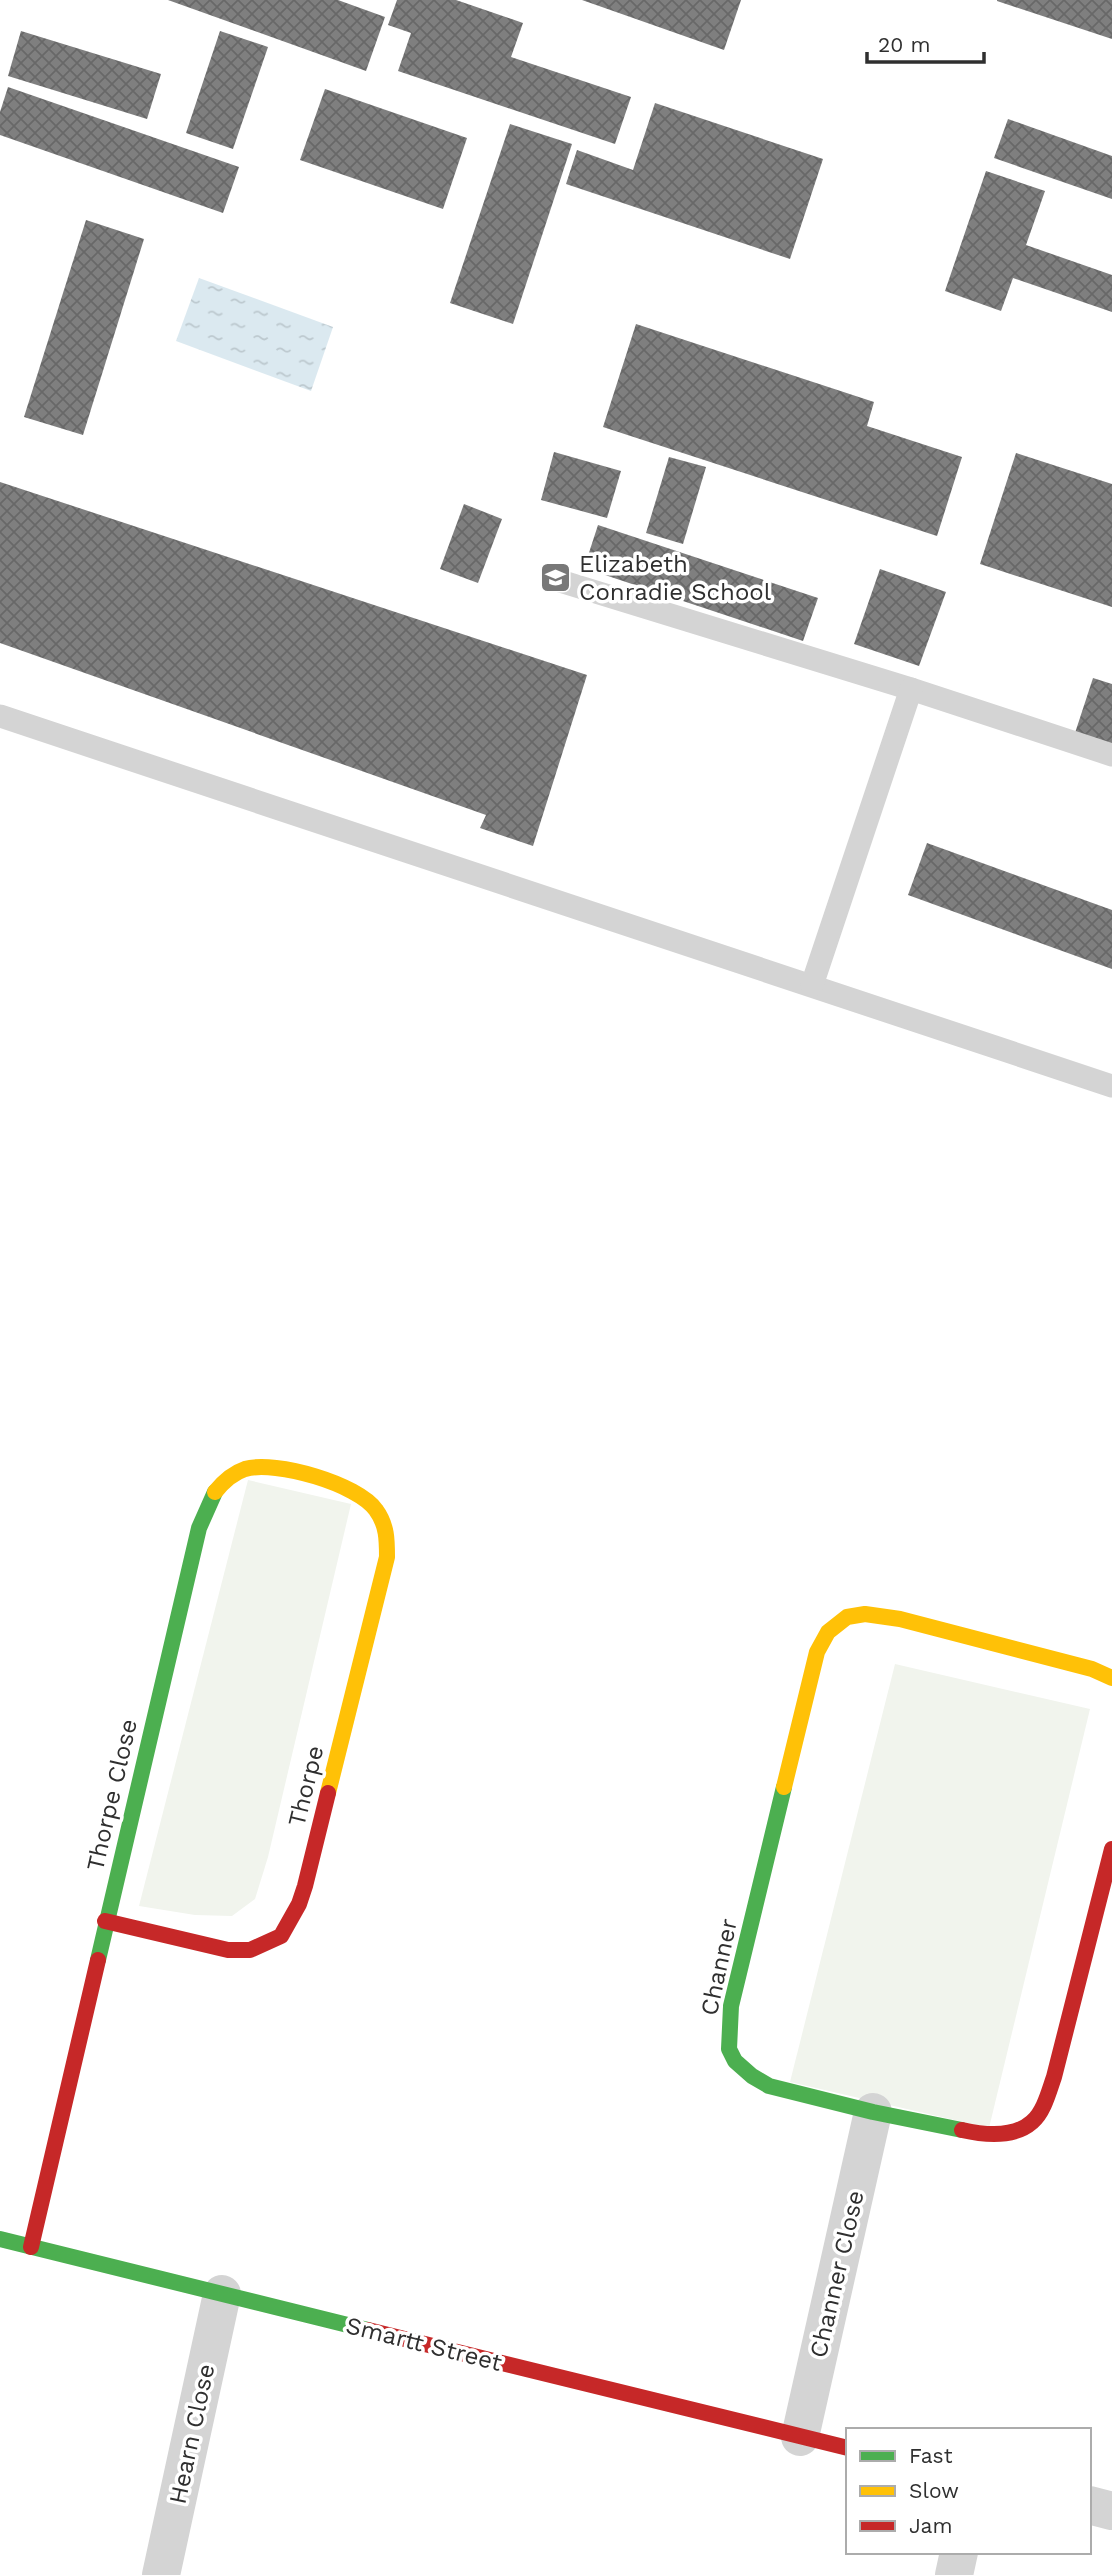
<svg xmlns="http://www.w3.org/2000/svg" width="1112" height="2575" font-family="'Work Sans',sans-serif">
<style>
.park{fill:#f1f4ed}
.water{fill:url(#water-ripples)}
.building{fill:url(#building-cross-hatch)}
.lines{fill:none;stroke-linecap:round;stroke-linejoin:round}
.lane{stroke:#d4d4d4;stroke-width:23}
.street{stroke:#d4d4d4;stroke-width:38}
.fast{stroke:#4caf50;stroke-width:16}
.slow{stroke:#ffc107;stroke-width:16}
.jam{stroke:#c62828;stroke-width:16}
.labels{text-anchor:middle;dominant-baseline:central;stroke-width:7;stroke-linejoin:round;paint-order:stroke}
.poi-label{font-size:24px;fill:#2f2f2f;stroke:#fff;text-anchor:start}
.street-label{font-size:24px;fill:#2f2f2f;stroke:#fff}
</style>
<defs>
<pattern id="water-ripples" width="26" height="14" patternUnits="userSpaceOnUse" patternTransform="scale(1.75)"><rect width="26" height="14" fill="#dbe9f0"/><path d="M2 4q2-2 4 0t4 0M15 11q2-2 4 0t4 0" fill="none" stroke="#bcc8ce"/></pattern>
<pattern id="building-cross-hatch" width="8" height="8" patternUnits="userSpaceOnUse" patternTransform="scale(1.75)"><rect width="8" height="8" fill="#7f7f7f"/><path d="M0 0l8 8M0 8l8-8" fill="none" stroke="#686868"/></pattern>
</defs>
<rect width="100%" height="100%" fill="#fff"/>
<g class="park">
<polygon points="248,1480 351,1504 268,1857 255,1899 232,1916 195,1915 139,1906"/>
<polygon points="895,1664 1090,1709 989,2128 790,2082"/>
</g>
<polygon class="water" points="199,278 333,327 311,391 176,341"/>
<g class="building">
<polygon points="168,0 338,0 385,17 366,71"/>
<polygon points="397,0 456,0 523,23 511,57 631,97 615,144 398,71 411,33 388,25"/>
<polygon points="582,0 741,0 724,50"/>
<polygon points="997,0 1112,0 1112,39 997,1"/>
<polygon points="21,31 161,74 147,119 8,76"/>
<polygon points="220,31 268,47 233,149 186,133"/>
<polygon points="8,87 239,167 223,213 0,135 0,112"/>
<polygon points="325,89 467,138 443,209 300,160"/>
<polygon points="655,103 823,159 790,259 566,184 577,150 633,170"/>
<polygon points="1008,119 1112,156 1112,199 994,158"/>
<polygon points="510,124 572,144 513,324 450,303"/>
<polygon points="986,171 1045,191 1026,245 1112,275 1112,312 1013,278 1001,311 945,291"/>
<polygon points="86,220 144,239 83,435 24,417"/>
<polygon points="636,324 874,402 867,426 962,457 937,536 603,427"/>
<polygon points="554,452 621,471 607,518 541,500"/>
<polygon points="1016,453 1112,484 1112,607 980,564"/>
<polygon points="669,457 706,467 683,544 646,533"/>
<polygon points="0,482 587,675 533,846 480,828 486,815 0,643"/>
<polygon points="464,504 502,519 478,583 440,569"/>
<polygon points="598,525 818,598 803,641 584,568"/>
<polygon points="880,569 946,592 919,666 854,644"/>
<polygon points="1093,678 1112,684 1112,745 1075,733"/>
<polygon points="927,843 1112,910 1112,969 908,895"/>
</g>
<g class="lines">
<g class="lane">
<polyline points="560,581 911,689 1112,755"/>
<polyline points="0,716 1112,1086"/>
<polyline points="812,985 911,689"/>
</g>
<g class="street">
<polyline points="800,2437 873,2112"/>
<polyline points="1089,2505 1112,2511"/>
<polyline points="161,2575 222,2294"/>
<polyline points="954,2575 959,2552"/>
</g>
<g class="fast">
<polyline points="784,1787 731,2006 729,2049 735,2061 752,2076 769,2086 873,2112 962,2130"/>
<polyline points="98,1960 199,1528 215,1492"/>
<polyline points="0,2239 368,2330"/>
</g>
<g class="slow">
<path d="M 215,1492 C 223,1482 233,1473 245,1469 C 276,1460 358,1484 376,1510 C 387,1525 387,1540 387,1557 L 328,1793"/>
<polyline points="784,1787 817,1652 828,1632 847,1617 865,1614 900,1619 1092,1669 1112,1678"/>
</g>
<g class="jam">
<polyline points="105,1921 228,1950 250,1950 281,1936 299,1904 305,1886 328,1793"/>
<path d="M 962,2130 C 984,2135 1014,2138 1032,2122 C 1044,2112 1049,2091 1054,2077 L 1112,1849"/>
<polyline points="31,2247 98,1960"/>
<polyline points="368,2330 848,2448"/>
</g>
</g>
<defs>
<symbol id="school-square" viewBox="-11 -11 22 22"><rect x="-9" y="-9" width="18" height="18" rx="4" fill="#787878" stroke="#fff"/><path d="M0-5L7-2L0 1L-7-2ZM-4 1L0 2.5L4 1V4Q0 6-4 4Z" fill="#fff"/></symbol>
</defs>
<g fill-rule="evenodd">
<use href="#school-square" x="538" y="560" width="35" height="35"/>
</g>
<g class="labels">
<g class="poi-label">
<text x="579" y="564">Elizabeth<tspan x="579" dy="28">Conradie School</tspan></text>
</g>
<g class="street-label">
<text transform="translate(306 1786) rotate(-76)">Thorpe</text>
<text transform="translate(112 1795) rotate(-77)">Thorpe Close</text>
<text transform="translate(719 1967) rotate(-78)">Channer</text>
<text transform="translate(837 2274) rotate(-77)">Channer Close</text>
<text transform="translate(424 2344) rotate(14)">Smartt Street</text>
<text transform="translate(192 2434) rotate(-78)">Hearn Close</text>
</g>
</g>
<rect x="846" y="2428" width="245" height="126" fill="#ffffff" stroke="#acacac" stroke-width="2"/>
<rect x="860" y="2451" width="35" height="10" fill="#4caf50" stroke="#acacac" stroke-width="2"/>
<text x="909" y="2463" font-size="21" fill="#2f2f2f">Fast</text>
<rect x="860" y="2486" width="35" height="10" fill="#ffc107" stroke="#acacac" stroke-width="2"/>
<text x="909" y="2498" font-size="21" fill="#2f2f2f">Slow</text>
<rect x="860" y="2521" width="35" height="10" fill="#c62828" stroke="#acacac" stroke-width="2"/>
<text x="909" y="2533" font-size="21" fill="#2f2f2f">Jam</text>
<path d="M867 52v10h117v-10" fill="none" stroke="#2f2f2f" stroke-width="3.5"/>
<text x="878" y="52" font-size="21" fill="#2f2f2f" stroke="#ffffff" stroke-width="5" paint-order="stroke">20 m</text>
</svg>
